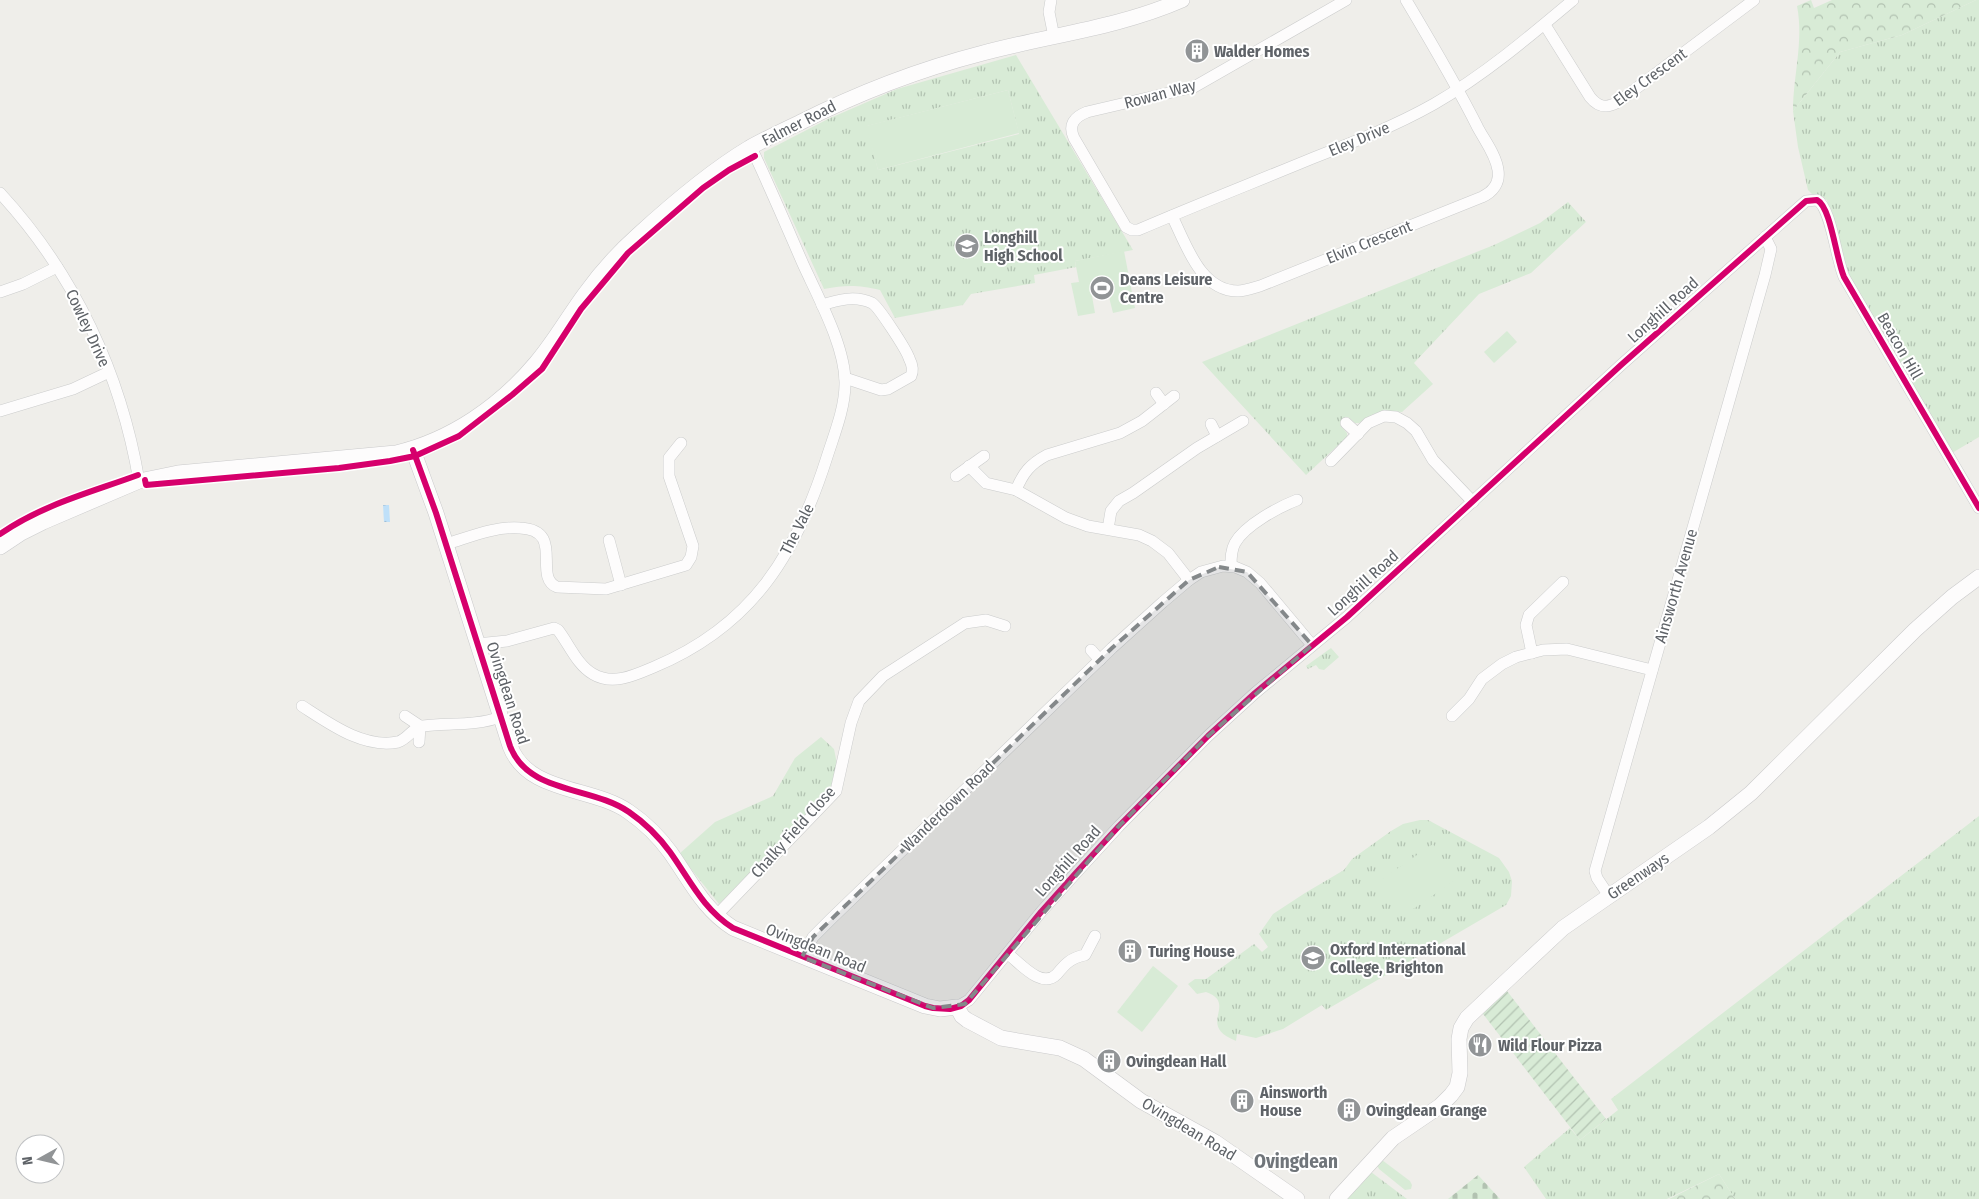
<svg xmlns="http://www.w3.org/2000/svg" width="1979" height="1199" font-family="'Fira Sans Condensed',sans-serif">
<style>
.grass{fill:url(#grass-tufts);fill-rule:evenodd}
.forest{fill:url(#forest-crowns)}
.cemetery{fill:url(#cemetery-stones)}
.garden{fill:url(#garden-furrows)}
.pitch{fill:#d8ebd6}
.water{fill:url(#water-ripples)}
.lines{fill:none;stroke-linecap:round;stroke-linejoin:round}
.street-casing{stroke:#cbcccc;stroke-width:12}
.secondary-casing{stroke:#cacacb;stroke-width:16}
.street{stroke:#fdfcfc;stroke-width:11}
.secondary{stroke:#fdfcfc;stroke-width:15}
.cycleway-casing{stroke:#fff;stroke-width:9}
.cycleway{stroke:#d6006c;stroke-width:6}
.marked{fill:#84888a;fill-opacity:0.2;stroke:#84888a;stroke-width:4;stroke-dasharray:10 6;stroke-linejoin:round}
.labels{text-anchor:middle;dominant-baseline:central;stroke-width:4;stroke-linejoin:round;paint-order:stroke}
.poi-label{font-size:16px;font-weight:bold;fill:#5f6368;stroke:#fff;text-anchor:start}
.street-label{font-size:16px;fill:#5f6368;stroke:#fff}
.quarter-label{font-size:19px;font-weight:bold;fill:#70757a;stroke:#fff}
</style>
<defs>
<pattern id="grass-tufts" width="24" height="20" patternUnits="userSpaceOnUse" patternTransform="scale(1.25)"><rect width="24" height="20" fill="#d8ebd6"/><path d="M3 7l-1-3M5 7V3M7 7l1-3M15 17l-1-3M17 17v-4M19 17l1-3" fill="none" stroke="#b2c2b1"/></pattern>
<pattern id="forest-crowns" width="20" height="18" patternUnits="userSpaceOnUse" patternTransform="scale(1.25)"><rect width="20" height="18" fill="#d8ebd6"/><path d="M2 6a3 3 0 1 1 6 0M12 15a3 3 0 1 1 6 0" fill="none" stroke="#b2c2b1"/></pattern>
<pattern id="cemetery-stones" width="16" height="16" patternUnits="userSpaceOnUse" patternTransform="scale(1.25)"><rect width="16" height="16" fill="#d8ebd6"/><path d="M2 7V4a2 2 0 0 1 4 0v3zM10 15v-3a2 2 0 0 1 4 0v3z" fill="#b2c2b1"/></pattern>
<pattern id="garden-furrows" width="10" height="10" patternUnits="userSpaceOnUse" patternTransform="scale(1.25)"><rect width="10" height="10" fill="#d8ebd6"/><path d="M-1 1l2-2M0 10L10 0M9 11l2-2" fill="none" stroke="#b2c2b1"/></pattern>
<pattern id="water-ripples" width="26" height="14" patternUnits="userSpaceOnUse" patternTransform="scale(1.25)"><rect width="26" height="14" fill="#bfe0f9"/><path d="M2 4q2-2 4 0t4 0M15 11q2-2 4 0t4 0" fill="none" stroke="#9eb9cd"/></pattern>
</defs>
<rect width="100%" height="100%" fill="#efeeea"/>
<g class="grass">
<polygon points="1976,0 1979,0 1979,437 1952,453 1844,268 1827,200 1812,194 1808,190 1798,147 1793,111 1840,52 1902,35"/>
<path d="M 1016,55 L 1133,250 L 1075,261 L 1076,267 L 1034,275 L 1035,283 L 971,294 L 963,305 L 895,318 L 880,290 C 858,285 846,285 824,289 L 764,158 L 764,152 L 828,119 L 897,89 ZM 1008,90 L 1019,134 L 878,170 L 867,126 Z"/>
<polygon points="1568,202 1586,222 1531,273 1479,294 1414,363 1433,384 1402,412 1384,411 1374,414 1359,423 1355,423 1348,417 1340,425 1347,433 1347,437 1306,475 1202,362 1494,245 1540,223"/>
<polygon points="1331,648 1339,657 1324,670 1319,669 1316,665 1308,669 1306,666"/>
<polygon points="821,737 834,749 838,769 828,793 719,904 679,854 715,822 773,796 795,758"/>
<polygon points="1979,816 1979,1199 1735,1199 1719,1174 1667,1199 1546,1199 1524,1167 1570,1128 1580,1140 1618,1110 1611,1099"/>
<path d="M 1420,820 L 1428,820 L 1499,858 L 1509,872 L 1512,881 L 1511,896 L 1506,905 L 1326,1010 L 1322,1005 L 1283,1029 L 1256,1038 L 1237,1034 L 1236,1041 C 1195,1025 1239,1004 1206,992 L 1197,994 L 1188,984 L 1195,979 L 1206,979 L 1254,944 L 1262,952 L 1268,947 L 1259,934 L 1273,914 L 1305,893 L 1344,870 L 1352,859 L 1391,831 L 1403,824 Z"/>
<polygon points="1382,1160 1410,1181 1412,1185 1411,1189 1405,1190 1379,1169 1377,1165"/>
<polygon points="1371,1172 1407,1199 1346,1199"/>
</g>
<g class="forest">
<path d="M 1811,0 L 1814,8 L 1832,0 L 1976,0 L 1902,35 L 1840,52 L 1793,111 C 1793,76 1804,41 1797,6 Z"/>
<polygon points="1719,1174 1735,1199 1669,1199"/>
</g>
<polygon class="cemetery" points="1478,1175 1500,1199 1448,1199"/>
<polygon class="garden" points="1507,991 1606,1119 1580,1140 1480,1010"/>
<g class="pitch">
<polygon points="1008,90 1019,133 878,170 866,126"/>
<polygon points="1124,251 1135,308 1113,313 1108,293 1092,296 1095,313 1078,316 1071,283 1079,282 1075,261"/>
<polygon points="1507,331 1517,342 1494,363 1484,352"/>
<polygon points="1433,844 1457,879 1403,916 1379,881"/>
<polygon points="1153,966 1178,986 1142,1032 1117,1012"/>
</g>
<polygon class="water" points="383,505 389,505 390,522 384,522"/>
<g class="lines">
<defs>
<g id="street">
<polyline points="1051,0 1049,12 1054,37"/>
<path d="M 1346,0 L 1194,87 L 1087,112 C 1074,117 1068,125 1074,138 L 1126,227 L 1132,230 L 1138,230 C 1196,205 1255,182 1313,158 C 1354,142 1395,126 1434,104 C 1484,75 1529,37 1573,0"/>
<path d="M 1545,25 L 1590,97 C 1598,107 1606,109 1618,102 L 1754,0"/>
<path d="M 0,193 C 74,273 121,374 139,481"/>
<path d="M 1172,216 C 1186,244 1200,291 1238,291 C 1245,291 1253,288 1260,286 L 1482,197 C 1493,192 1500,183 1498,170 C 1496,155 1485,141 1478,128 C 1456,84 1431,42 1406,0"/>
<polyline points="0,292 23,284 57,267"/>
<path d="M 822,305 C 838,300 855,295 872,303 C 878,306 906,349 909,358 C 912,364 914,370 911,376 L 888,389 L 881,390 L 845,378"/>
<polyline points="1156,393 1164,404"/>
<polyline points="0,411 73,389 109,372"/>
<polyline points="1346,423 1358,434"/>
<polyline points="1211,424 1217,436"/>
<polyline points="1331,461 1368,423 1384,416 1396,417 1407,423 1416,431 1433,460 1473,502"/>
<polyline points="969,466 986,483 1016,490 1066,518 1088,526 1139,535 1152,541 1168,553 1189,580"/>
<polyline points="956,476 984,456"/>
<path d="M 1016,490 C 1023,473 1030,464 1047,455 L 1120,433 L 1142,421 L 1174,396"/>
<polyline points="1108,529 1111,511 1119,501 1133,493 1197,448 1243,421"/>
<polyline points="609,540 621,585"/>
<path d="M 446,544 C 470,537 495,526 520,528 C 566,530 532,577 557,587 L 606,589 L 686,565 L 691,557 L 693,546 L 669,476 L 669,458 L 681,443"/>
<path d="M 1231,566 C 1231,558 1231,550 1235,543 C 1245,525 1279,507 1297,500"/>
<path d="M 477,644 L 507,641 L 554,628 L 558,630 C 569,644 577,665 593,674 C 613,686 635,675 654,667 C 752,626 796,555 827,457 C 834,435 845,408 845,384 C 846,348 818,297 803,264 C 786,225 769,185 751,147"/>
<polyline points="1091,650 1100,660"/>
<polyline points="1532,653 1526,625 1529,615 1563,582"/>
<path d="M 302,706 C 330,724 364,749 398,742 C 408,739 413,727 423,726 C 448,723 477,726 500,717"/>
<polyline points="405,716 420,726 419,742"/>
<polyline points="1452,716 1469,699 1482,679 1502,664 1516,657 1543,650 1567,649 1652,670"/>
<polyline points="1609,896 1597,878 1595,871 1765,275 1771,249 1765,237"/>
<polyline points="716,916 836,791 851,723 859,701 883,676 965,623 986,620 1005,626"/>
<path d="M 1008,954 C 1020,963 1042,990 1057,974 C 1066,963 1071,958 1085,955 L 1095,936"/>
<polyline points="802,957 813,937 831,919 1112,648 1163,602 1189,580 1201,572 1223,566 1235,567 1247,572 1260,583 1312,645"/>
<path d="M 957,1007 L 969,1000 L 1041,912 L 1075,874 L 1119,826 L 1208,736 L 1255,693 L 1347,617 L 1621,365 L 1806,201 L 1817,200 C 1831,207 1836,259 1844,277 L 1979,508"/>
</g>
<g id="secondary">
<path d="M 413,450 L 436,513 L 510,746 C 528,794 592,786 629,812 C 645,823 659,837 670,852 C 690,880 703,909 733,928 L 925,1006 L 940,1009 L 957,1007 L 962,1016 L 967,1020 L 1001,1038 L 1060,1048 L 1084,1059 L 1141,1101 L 1215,1142 L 1297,1199"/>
<path d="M 0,547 L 21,533 L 43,522 L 139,481 L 178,473 L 396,453 C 451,440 500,406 536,363 C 554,342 568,317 585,294 C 600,273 619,252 638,235 C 672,204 709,172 749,148 C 765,139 782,131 799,123 C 860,92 917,70 983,53 C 1050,35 1118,28 1182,0"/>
<polyline points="1337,1199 1393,1138 1440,1106 1451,1095 1457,1087 1460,1073 1459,1039 1461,1028 1467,1018 1485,1001 1563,928 1709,827 1751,793 1915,630 1952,597 1979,577"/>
</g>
</defs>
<use href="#street" class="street-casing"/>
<use href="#secondary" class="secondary-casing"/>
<use href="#street" class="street"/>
<use href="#secondary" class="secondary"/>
<defs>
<g id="cycleway">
<path d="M 413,450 L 436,513 L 510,746 C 528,794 592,786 629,812 C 645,823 659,837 670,852 C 690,880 703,909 733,928 L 925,1006 L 933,1008 L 950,1009 L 961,1006 L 969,1000 L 1041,912 L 1075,874 L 1119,826 L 1208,736 L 1255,693 L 1347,617 L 1621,365 L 1806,201 L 1817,200 C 1831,207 1836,259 1844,277 L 1979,508"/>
<polyline points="145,480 146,485 339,468 390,461 415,456 459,436 512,395 542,369 581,309 628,253 703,188 729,170 755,156"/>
<path d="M 0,534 C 44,504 89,493 138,475"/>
</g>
</defs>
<use href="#cycleway" class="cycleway-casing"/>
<use href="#cycleway" class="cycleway"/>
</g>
<path class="marked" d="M 1219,567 L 1247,572 L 1312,645 L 1208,736 L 1119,826 L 965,1004 L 933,1008 L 802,957 L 813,937 L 1112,648 L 1189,580 Z"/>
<defs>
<symbol id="building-disc" viewBox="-11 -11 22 22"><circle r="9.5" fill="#919496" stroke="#fff"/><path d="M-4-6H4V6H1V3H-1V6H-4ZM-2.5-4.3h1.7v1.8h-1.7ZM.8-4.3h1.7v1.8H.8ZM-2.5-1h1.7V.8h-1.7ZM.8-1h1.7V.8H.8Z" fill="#fff"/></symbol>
<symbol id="school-disc" viewBox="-11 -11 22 22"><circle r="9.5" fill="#919496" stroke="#fff"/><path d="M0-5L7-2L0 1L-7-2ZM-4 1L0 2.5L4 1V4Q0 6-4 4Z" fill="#fff"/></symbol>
<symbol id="stadium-disc" viewBox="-11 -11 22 22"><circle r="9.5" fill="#919496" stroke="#fff"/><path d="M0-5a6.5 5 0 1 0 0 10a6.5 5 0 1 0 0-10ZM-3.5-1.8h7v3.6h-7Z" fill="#fff"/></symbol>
<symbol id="restaurant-disc" viewBox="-11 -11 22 22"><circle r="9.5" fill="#919496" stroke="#fff"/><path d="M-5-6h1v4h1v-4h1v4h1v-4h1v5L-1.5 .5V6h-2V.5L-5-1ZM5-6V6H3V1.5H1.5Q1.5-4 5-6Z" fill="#fff"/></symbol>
</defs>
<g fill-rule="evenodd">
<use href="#building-disc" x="1183" y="37" width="28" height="28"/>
<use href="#school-disc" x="953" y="232" width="28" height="28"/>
<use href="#stadium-disc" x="1088" y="274" width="28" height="28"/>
<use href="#building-disc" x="1116" y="937" width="28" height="28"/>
<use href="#school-disc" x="1299" y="944" width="28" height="28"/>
<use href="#restaurant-disc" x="1466" y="1031" width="28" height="28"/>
<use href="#building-disc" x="1095" y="1047" width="28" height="28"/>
<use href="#building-disc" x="1228" y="1087" width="28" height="28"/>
<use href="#building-disc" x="1335" y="1096" width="28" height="28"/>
</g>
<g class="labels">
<g class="poi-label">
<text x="1214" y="51">Walder Homes</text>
<text x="984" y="237">Longhill<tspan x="984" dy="18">High School</tspan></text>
<text x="1120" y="279">Deans Leisure<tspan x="1120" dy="18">Centre</tspan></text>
<text x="1330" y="949">Oxford International<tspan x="1330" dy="18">College, Brighton</tspan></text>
<text x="1148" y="951">Turing House</text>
<text x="1498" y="1045">Wild Flour Pizza</text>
<text x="1126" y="1061">Ovingdean Hall</text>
<text x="1260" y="1092">Ainsworth<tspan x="1260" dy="18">House</tspan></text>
<text x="1366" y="1110">Ovingdean Grange</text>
</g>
<g class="street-label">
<text transform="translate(1650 77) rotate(-36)">Eley Crescent</text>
<text transform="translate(1160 94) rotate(-15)">Rowan Way</text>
<text transform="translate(799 123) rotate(-27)">Falmer Road</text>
<text transform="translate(1359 139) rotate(-23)">Eley Drive</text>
<text transform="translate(1369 242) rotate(-22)">Elvin Crescent</text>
<text transform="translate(1663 310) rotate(-42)">Longhill Road</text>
<text transform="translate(88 328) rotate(65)">Cowley Drive</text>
<text transform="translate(1900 346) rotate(60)">Beacon Hill</text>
<text transform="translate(797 529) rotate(-63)">The Vale</text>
<text transform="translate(1363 583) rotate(-42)">Longhill Road</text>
<text transform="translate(1676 586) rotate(-74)">Ainsworth Avenue</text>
<text transform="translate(508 693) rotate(72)">Ovingdean Road</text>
<text transform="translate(948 806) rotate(-44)">Wanderdown Road</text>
<text transform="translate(793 832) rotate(-48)">Chalky Field Close</text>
<text transform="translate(1068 861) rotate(-48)">Longhill Road</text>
<text transform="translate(1638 876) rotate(-34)">Greenways</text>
<text transform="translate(816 948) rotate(22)">Ovingdean Road</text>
<text transform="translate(1189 1129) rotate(31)">Ovingdean Road</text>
</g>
<g class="quarter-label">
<text x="1296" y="1161">Ovingdean</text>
</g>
</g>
<g transform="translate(40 1159) rotate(262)"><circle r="24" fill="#ffffff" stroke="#bfc1c3"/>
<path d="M0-4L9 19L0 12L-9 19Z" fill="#919496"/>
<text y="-8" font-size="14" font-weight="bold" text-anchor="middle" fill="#5f6368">N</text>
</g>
</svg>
